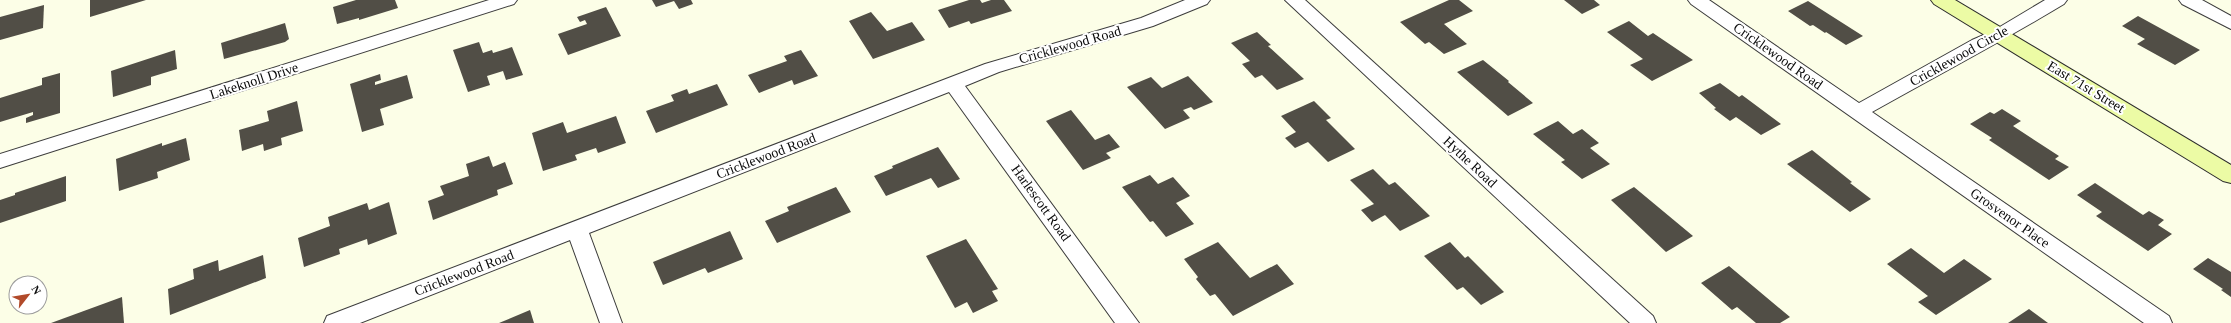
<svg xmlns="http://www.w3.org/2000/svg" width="2231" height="323" font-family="'Times New Roman',serif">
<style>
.building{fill:#514e46}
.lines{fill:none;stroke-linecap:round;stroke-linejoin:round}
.street-casing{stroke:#3c3c3c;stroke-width:2}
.secondary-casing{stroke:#2b2b2b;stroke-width:2}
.street{fill:#fff;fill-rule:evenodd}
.secondary{fill:#ecfba5;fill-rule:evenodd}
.labels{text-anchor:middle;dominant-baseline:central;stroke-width:4;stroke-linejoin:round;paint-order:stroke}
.street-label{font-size:14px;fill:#090909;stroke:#fff}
</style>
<rect width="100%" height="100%" fill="#fcfee7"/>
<g class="building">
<polygon points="90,0 146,0 90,17"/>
<polygon points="356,0 395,0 398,8 359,20 359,18 337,24 333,7"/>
<polygon points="652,0 691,0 693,4 679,9 674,1 656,7"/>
<polygon points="969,0 980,0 982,3 991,0 1004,0 1012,11 971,24 969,21 949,28 938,10"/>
<polygon points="1449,0 1459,0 1473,11 1444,24 1467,44 1444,54 1429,42 1425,44 1400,22"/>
<polygon points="1564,0 1594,0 1600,5 1582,14"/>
<polygon points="1808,1 1863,36 1846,45 1826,32 1825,33 1813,25 1810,26 1788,11"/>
<polygon points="44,5 43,28 0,40 0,17"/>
<polygon points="606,7 621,36 568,55 558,34 587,24 585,20 580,22 577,17"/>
<polygon points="871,12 887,31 912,22 925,40 873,59 849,21"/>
<polygon points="2138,16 2200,50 2175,65 2137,44 2145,39 2122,26"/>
<polygon points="1629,21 1648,36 1653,33 1693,60 1652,81 1630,65 1643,59 1607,32"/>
<polygon points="285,23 289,39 285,42 224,59 221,43"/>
<polygon points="1257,32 1271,45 1268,46 1304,79 1277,90 1262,75 1255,78 1242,64 1250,61 1231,43"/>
<polygon points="479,42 483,53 492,50 493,53 512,47 523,75 506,80 503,71 487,76 490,85 468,92 453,50"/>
<polygon points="175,50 177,69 151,77 151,85 113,97 111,71"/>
<polygon points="801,50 818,76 794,85 792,80 759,93 748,75 787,61 784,56"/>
<polygon points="1483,60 1509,81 1508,82 1533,103 1508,116 1457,72"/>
<polygon points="60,73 60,113 26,123 26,118 33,115 33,112 0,122 0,98 42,85 42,78"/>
<polygon points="380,74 381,80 375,82 375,85 407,75 413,98 380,109 384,125 362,132 350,84"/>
<polygon points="1188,76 1213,102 1194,110 1191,107 1183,110 1190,118 1165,129 1127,87 1151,77 1162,88"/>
<polygon points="1720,83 1739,97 1742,95 1781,124 1761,135 1736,117 1730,121 1714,109 1716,108 1699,93"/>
<polygon points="717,84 728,105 656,133 646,111 674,101 671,95 687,89 689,94"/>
<polygon points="297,101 303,131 281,138 282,145 264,151 263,144 242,151 239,130 269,121 267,111"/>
<polygon points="1314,101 1331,118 1326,120 1355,149 1328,162 1308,142 1295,148 1285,138 1296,132 1281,116"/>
<polygon points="2002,109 2021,121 2013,126 2059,156 2055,159 2069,167 2049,180 1989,140 1992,138 1970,124 1990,112 1994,114"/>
<polygon points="1071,110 1095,140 1109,134 1120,147 1106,153 1111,158 1083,170 1046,121"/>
<polygon points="616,116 626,143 598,153 596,148 575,155 577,160 543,171 532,133 563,122 567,133"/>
<polygon points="1558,121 1573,134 1582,129 1599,143 1590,148 1610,164 1582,179 1561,162 1565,160 1533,134"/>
<polygon points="186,138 190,160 157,172 158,178 119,191 116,159 162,143 162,146"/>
<polygon points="938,147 960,179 938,188 931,178 886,196 874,176 893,168 892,166"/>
<polygon points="1812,150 1852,182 1850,183 1871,199 1850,212 1787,164"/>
<polygon points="489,156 493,167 505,162 513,184 497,190 498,195 433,220 428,201 444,195 440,186 469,176 466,164"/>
<polygon points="1373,169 1389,185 1395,182 1430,216 1400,231 1385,215 1372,222 1361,210 1374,204 1350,180"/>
<polygon points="1150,175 1158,184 1173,177 1190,196 1176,203 1194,224 1166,237 1153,221 1150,222 1122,187"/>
<polygon points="66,176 66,201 0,223 0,200 15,195 15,193"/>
<polygon points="2095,183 2143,215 2149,211 2164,220 2158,225 2172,234 2148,251 2096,216 2102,212 2077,195"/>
<polygon points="836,187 851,212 777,243 765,221 789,211 787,207"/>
<polygon points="1634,187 1693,236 1666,252 1611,200"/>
<polygon points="389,202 397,234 368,245 367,239 339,249 340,254 304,267 298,238 330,226 328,217 367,203 369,210"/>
<polygon points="730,231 743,259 708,273 705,268 663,285 653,262"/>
<polygon points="966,239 998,289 992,291 998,301 973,313 967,302 955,308 926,256"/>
<polygon points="1218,242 1250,278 1277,264 1294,284 1233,316 1215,294 1210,296 1196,279 1198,277 1184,259"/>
<polygon points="1450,242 1465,258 1468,256 1504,292 1481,305 1463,287 1457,290 1424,256"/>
<polygon points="1911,248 1944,273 1964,259 1992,279 1936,315 1918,302 1928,296 1887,264"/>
<polygon points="263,255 266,278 170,315 168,289 194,279 193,269 218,260 219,271"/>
<polygon points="2208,258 2231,272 2231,297 2221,290 2223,289 2193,269"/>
<polygon points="1729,266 1790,317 1780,323 1756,323 1737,307 1732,310 1701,283"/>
<polygon points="122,297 124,323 51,323"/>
<polygon points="2029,309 2048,323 2008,323"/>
<polygon points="530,310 534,323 499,323"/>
</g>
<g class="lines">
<defs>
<g id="street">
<polygon points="489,0 517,0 514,4 0,168 0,154"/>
<polygon points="1185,0 1210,0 1207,4 1153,26 999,72 965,86 1139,323 1115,323 949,92 589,233 622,323 600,323 570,240 360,323 324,323 327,316 985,64 1141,18"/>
<polygon points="1285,0 1305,0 1653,316 1656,323 1630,323"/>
<path d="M 1688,0 L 1709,0 L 1859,103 L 1972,40 L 1993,31 L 2045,0 L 2067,0 L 2064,4 C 2001,42 1936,76 1872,112 L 2169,316 L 2172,323 L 2144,323 L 1691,4 Z"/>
<polygon points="2179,0 2202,0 2231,16 2231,29 2182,4"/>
</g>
<polygon id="secondary" points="1931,0 1955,0 2231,165 2231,183 2223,181 1934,4"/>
</defs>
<use href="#street" class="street-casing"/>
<use href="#secondary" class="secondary-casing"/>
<use href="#street" class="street"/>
<use href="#secondary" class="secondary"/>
</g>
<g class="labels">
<g class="street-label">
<text transform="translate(1070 45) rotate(-16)">Cricklewood Road</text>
<text transform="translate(1778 56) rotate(35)">Cricklewood Road</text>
<text transform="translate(1959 56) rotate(-29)">Cricklewood Circle</text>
<text transform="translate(254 81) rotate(-18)">Lakeknoll Drive</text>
<text transform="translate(2086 87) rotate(31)">East 71st Street</text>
<text transform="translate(766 156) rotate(-21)">Cricklewood Road</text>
<text transform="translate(1470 162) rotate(43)">Hythe Road</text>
<text transform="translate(1041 203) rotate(54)">Harlescott Road</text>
<text transform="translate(2010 218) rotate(35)">Grosvenor Place</text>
<text transform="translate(464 273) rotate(-21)">Cricklewood Road</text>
</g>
</g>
<g transform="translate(28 295) rotate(59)"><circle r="19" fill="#ffffff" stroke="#9d9d9d"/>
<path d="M0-3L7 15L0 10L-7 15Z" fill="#b14a2a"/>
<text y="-6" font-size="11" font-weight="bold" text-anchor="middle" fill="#090909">N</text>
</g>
</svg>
